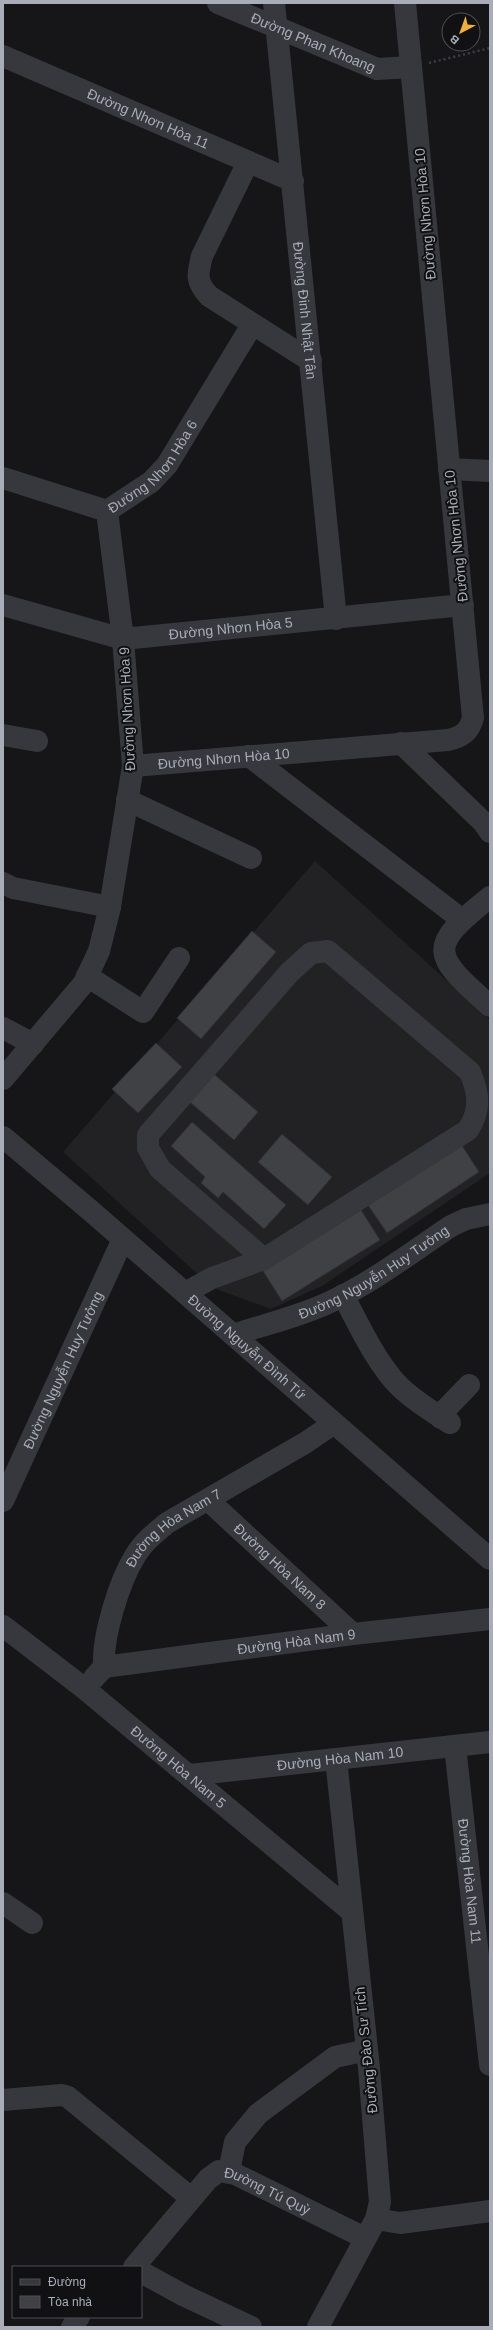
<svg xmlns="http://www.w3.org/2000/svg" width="493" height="2330" font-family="Arial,sans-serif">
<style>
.built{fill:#222225}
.building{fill:#404145;stroke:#303034}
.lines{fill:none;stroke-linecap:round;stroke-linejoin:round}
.path{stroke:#3d3f44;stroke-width:2.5;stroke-dasharray:2 3;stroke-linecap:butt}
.minor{stroke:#37383d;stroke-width:22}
.labels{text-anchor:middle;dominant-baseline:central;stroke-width:4;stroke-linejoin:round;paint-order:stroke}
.street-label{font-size:14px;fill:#a8adb8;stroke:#111113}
</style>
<rect width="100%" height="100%" fill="#161618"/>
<polygon class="built" points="315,861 490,1020 490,1173 322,1286 271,1309 213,1288 63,1152"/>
<g class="building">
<polygon points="252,931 276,952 201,1039 177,1018"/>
<polygon points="156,1043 182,1067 138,1113 112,1089"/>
<polygon points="208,1069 258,1112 234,1140 184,1097"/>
<polygon points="192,1122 286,1205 264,1229 223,1192 218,1198 201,1183 205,1177 171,1146"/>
<polygon points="282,1134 332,1177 308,1205 258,1162"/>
<polygon points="461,1144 479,1172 387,1233 368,1205"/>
<polygon points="361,1210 380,1240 282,1301 263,1271"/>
</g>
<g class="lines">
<polyline class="path" points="429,63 490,48"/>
<g class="minor">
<path id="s1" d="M 218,3 L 377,69 L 411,67"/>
<path id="s2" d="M 274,3 L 336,619"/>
<path id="s3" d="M 3,56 L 293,181"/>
<path d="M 248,162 L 202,256 C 197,275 196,282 209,296 L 311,361"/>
<polyline points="449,469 490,471"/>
<polyline points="3,478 107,511"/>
<path id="s4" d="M 107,511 L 151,482 L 167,465 L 252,325"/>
<path id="s5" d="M 3,605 L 123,639 L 463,605"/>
<polyline points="3,735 37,741"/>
<polyline points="401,743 483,822 490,832"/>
<polyline points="249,756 461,919"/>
<path id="s6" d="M 133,766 L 448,740 C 462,737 469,732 473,718 L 405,3"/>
<polyline points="127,800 251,858"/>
<polyline points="3,883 13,888 110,907"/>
<path d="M 490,897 C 427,947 431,954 490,1006"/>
<polyline points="87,976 143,1012 179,958"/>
<polyline points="3,1028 33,1044"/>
<polyline points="3,1079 84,983 99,951 110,907 133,766 123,639 107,511"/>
<path id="s7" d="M 3,1137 L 91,1211 L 490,1559"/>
<path d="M 185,1293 L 212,1278 L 264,1259 L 468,1130 C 481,1110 479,1093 470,1072 L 328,951 L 311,953 L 289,973 L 148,1135 L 148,1148 L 160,1169 L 264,1259"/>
<path d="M 343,1295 C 359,1325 376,1363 400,1387 C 415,1401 432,1412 450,1423"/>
<path id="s8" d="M 233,1335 C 265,1324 299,1317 330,1302 C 373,1282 412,1252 451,1226 L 466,1219 L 490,1214"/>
<polyline points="441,1418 445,1410 469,1385"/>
<path id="s9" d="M 208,1500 L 353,1634"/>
<path id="s10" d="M 3,1501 L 123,1239"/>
<path id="s11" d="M 3,1626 L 85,1689 L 351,1911"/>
<path id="s12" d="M 104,1667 L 353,1634 L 490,1619"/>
<path id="s13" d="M 94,1678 L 104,1667 C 102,1637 119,1582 135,1556 C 143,1542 155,1533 167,1523 L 305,1443 L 333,1424"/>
<path id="s14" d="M 455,1746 L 490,2065"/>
<path id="s15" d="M 190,1775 L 490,1742"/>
<polyline points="3,1903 32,1923"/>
<polyline points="3,2100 62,2095 68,2097 191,2198"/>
<polyline points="229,2171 235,2142 258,2114 335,2057 367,2050"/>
<polyline points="376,2219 400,2223 490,2211"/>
<path id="s16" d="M 134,2267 L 208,2179 L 219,2171 L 235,2174 L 365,2238"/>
<polyline points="141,2272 183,2295 251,2327"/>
<polyline points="72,2327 79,2317"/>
<polyline points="318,2327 376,2219 380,2202 369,2068 336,1759"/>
</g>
</g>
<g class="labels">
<g class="street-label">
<text stroke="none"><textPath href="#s1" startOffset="103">Đường Phan Khoang</textPath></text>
<text stroke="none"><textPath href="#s3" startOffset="158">Đường Nhơn Hòa 11</textPath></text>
<text transform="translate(425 214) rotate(-95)">Đường Nhơn Hòa 10</text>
<text stroke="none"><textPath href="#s2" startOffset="309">Đường Đinh Nhật Tân</textPath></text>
<text stroke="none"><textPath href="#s4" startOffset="65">Đường Nhơn Hòa 6</textPath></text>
<text transform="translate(456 536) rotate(-96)">Đường Nhơn Hòa 10</text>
<text stroke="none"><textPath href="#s5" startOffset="233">Đường Nhơn Hòa 5</textPath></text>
<text transform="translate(127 709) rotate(-93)">Đường Nhơn Hòa 9</text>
<text stroke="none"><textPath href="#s6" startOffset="91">Đường Nhơn Hòa 10</textPath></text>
<text stroke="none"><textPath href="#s8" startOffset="155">Đường Nguyễn Huy Tưởng</textPath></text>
<text stroke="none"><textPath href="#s7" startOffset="322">Đường Nguyễn Đình Tứ</textPath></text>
<text stroke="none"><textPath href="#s10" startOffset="144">Đường Nguyễn Huy Tưởng</textPath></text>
<text stroke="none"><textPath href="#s13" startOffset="179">Đường Hòa Nam 7</textPath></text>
<text stroke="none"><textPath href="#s9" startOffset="98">Đường Hòa Nam 8</textPath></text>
<text stroke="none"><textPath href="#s12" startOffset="194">Đường Hòa Nam 9</textPath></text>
<text stroke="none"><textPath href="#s15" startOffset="151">Đường Hòa Nam 10</textPath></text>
<text stroke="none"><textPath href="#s11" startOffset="225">Đường Hòa Nam 5</textPath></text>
<text stroke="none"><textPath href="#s14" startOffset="136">Đường Hòa Nam 11</textPath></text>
<text transform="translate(366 2050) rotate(-96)">Đường Đào Sư Tích</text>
<text stroke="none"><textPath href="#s16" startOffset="181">Đường Tú Quỳ</textPath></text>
</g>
</g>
<rect width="493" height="2330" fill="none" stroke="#a8adb8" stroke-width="8"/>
<rect x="12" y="2266" width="130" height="52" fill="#111113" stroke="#4d4f55"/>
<rect x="20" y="2279" width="20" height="6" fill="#37383d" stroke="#4d4f55"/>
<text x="48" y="2286" font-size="12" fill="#a8adb8">Đường</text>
<rect x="20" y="2296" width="20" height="12" fill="#404145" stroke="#4d4f55"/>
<text x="48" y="2306" font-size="12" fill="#a8adb8">Tòa nhà</text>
<g transform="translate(461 32) rotate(221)"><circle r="19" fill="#111113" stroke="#4d4f55"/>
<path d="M0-3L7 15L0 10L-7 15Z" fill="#f2b134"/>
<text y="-6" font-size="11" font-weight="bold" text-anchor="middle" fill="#a8adb8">B</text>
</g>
</svg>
